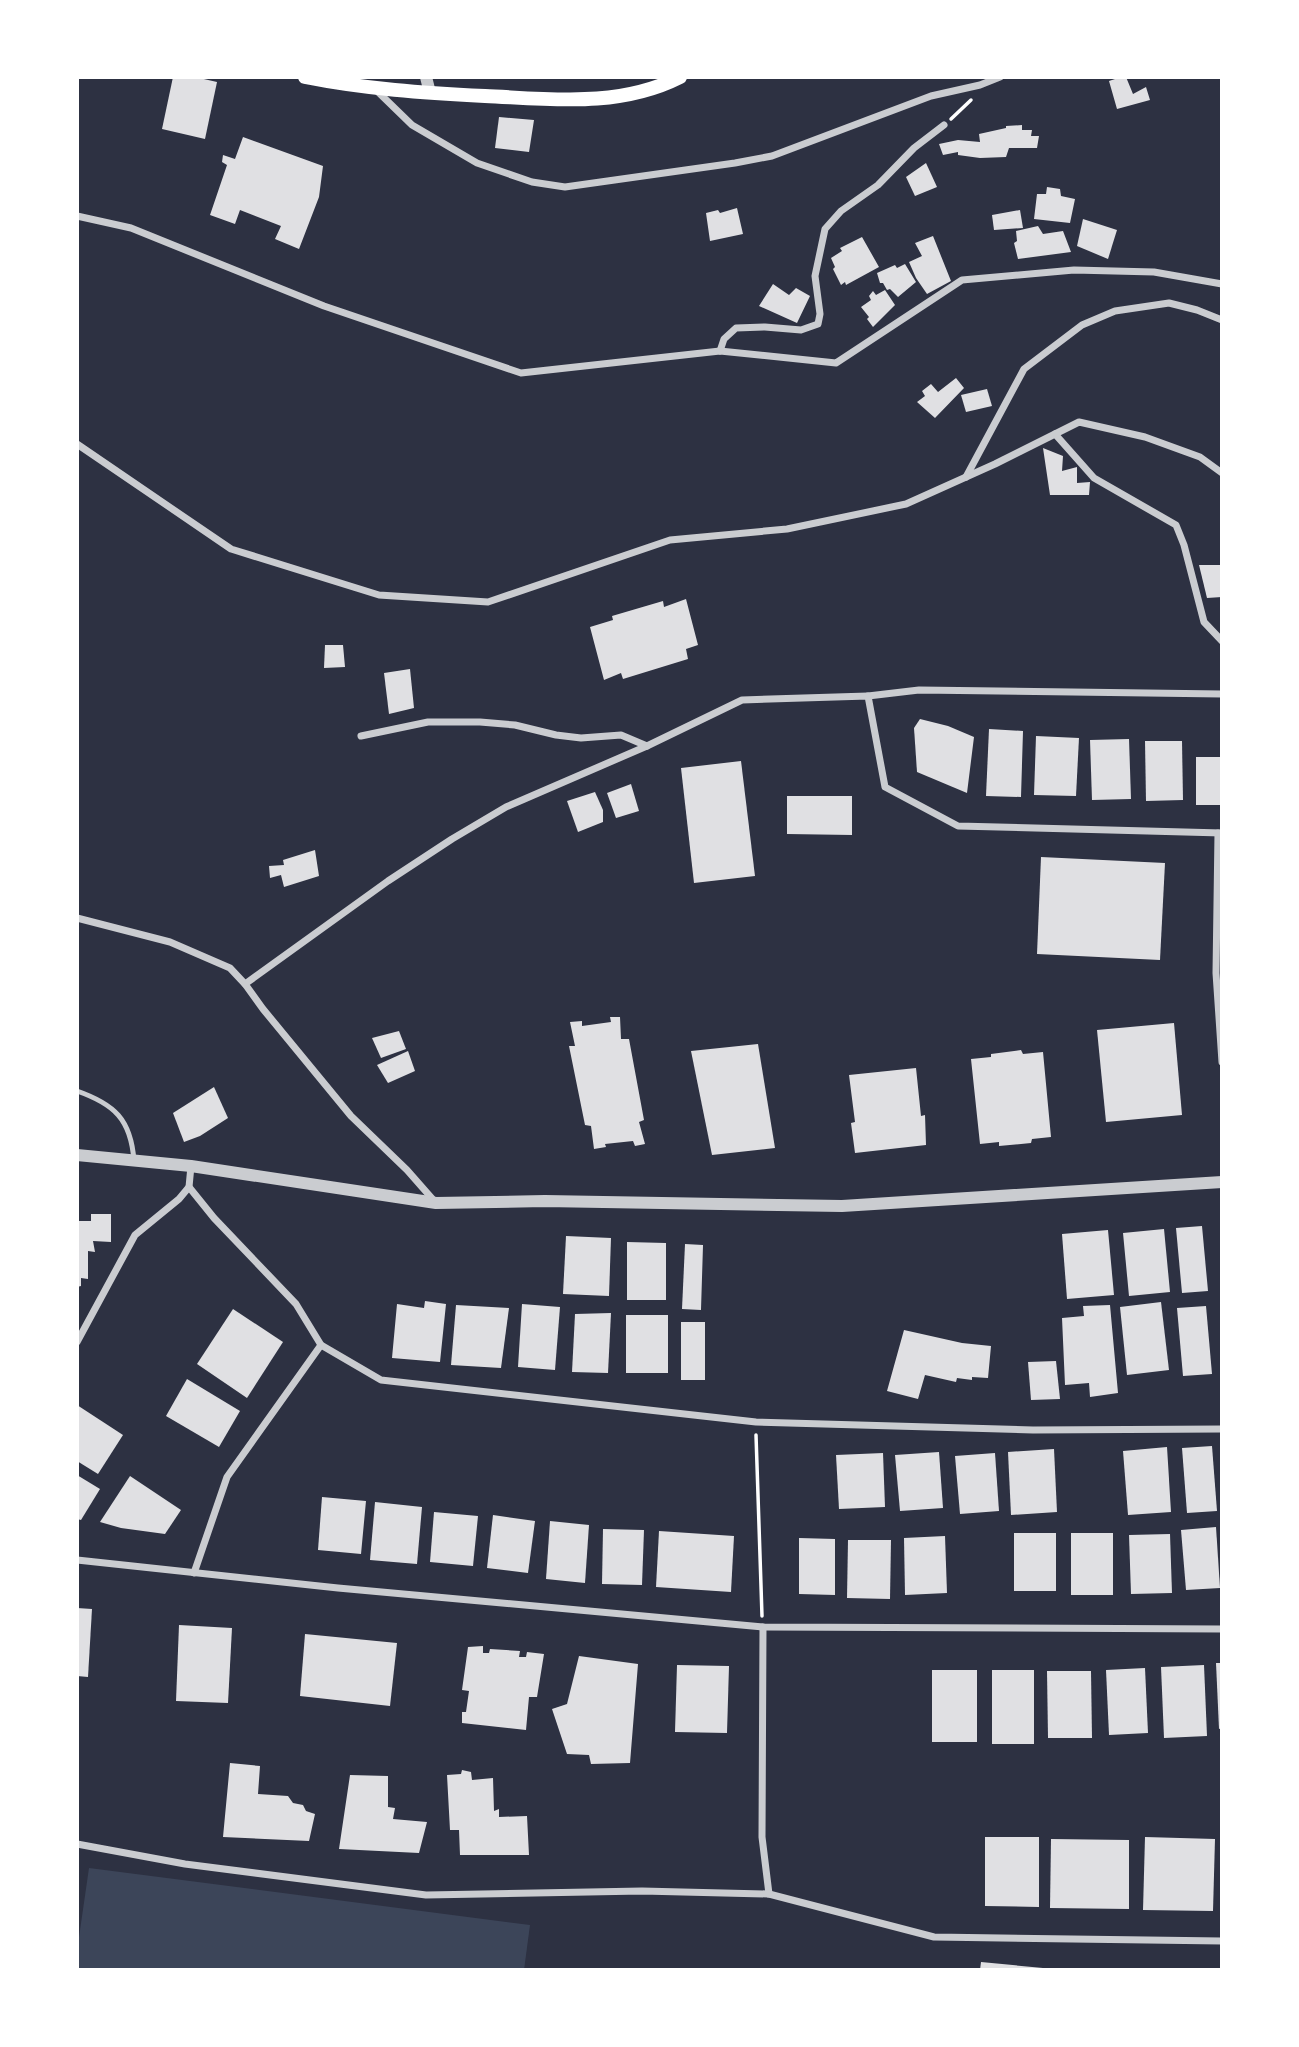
<svg xmlns="http://www.w3.org/2000/svg" width="1299" height="2047" font-family="Karla,sans-serif">
<style>
.green{fill:#3c4559}
.building{fill:#e0e0e3}
.lines{fill:none;stroke-linecap:round;stroke-linejoin:round}
.path{stroke:#fff;stroke-width:3.5}
.service{stroke:#caccd0;stroke-width:5}
.minor{stroke:#caccd0;stroke-width:7}
.tertiary{stroke:#caccd0;stroke-width:12}
.secondary{stroke:#fff;stroke-width:14}
</style>
<rect width="100%" height="100%" fill="#2d3142"/>
<polygon class="green" points="89,1868 530,1925 524,1970 77,1970 77,1951"/>
<g class="building">
<polygon points="173,77 195,77 217,82 205,139 162,129"/>
<polygon points="1121,77 1126,77 1133,94 1146,87 1150,100 1117,109 1109,81"/>
<polygon points="499,117 534,120 529,152 495,148"/>
<polygon points="1022,125 1022,130 1032,130 1031,136 1039,136 1037,148 1009,148 1006,157 980,158 958,155 958,152 943,155 939,144 958,140 980,142 979,134 1006,128 1006,126"/>
<polygon points="243,137 323,166 319,197 299,249 275,239 281,226 240,210 235,224 210,215 227,165 222,162 223,155 235,159"/>
<polygon points="926,163 937,187 915,196 906,177"/>
<polygon points="1047,187 1060,189 1061,196 1075,199 1070,223 1034,219 1037,194 1046,194"/>
<polygon points="737,208 743,234 710,241 706,213 718,210 720,213"/>
<polygon points="1020,210 1023,228 994,230 992,215"/>
<polygon points="1083,219 1117,230 1108,259 1077,246"/>
<polygon points="1038,226 1043,234 1063,231 1071,252 1018,259 1014,243 1017,241 1016,231"/>
<polygon points="933,236 951,281 927,294 916,278 909,262 922,256 915,243"/>
<polygon points="862,237 879,267 846,285 845,282 841,285 833,269 835,267 831,258 842,251 840,248"/>
<polygon points="905,264 916,282 898,297 890,289 887,290 883,283 880,283 877,273 895,265 897,268"/>
<polygon points="773,284 789,295 796,288 810,296 797,323 759,306"/>
<polygon points="885,290 895,305 873,327 867,319 869,317 861,307 871,300 869,296 873,291 876,295"/>
<polygon points="956,378 964,388 935,418 917,402 925,396 922,391 931,384 938,392"/>
<polygon points="987,389 992,406 966,412 961,395"/>
<polygon points="1043,448 1063,456 1062,471 1077,467 1077,483 1090,482 1089,495 1050,495"/>
<polygon points="1199,565 1222,565 1222,597 1207,598"/>
<polygon points="686,599 698,645 686,649 688,659 623,679 621,673 604,680 590,627 613,620 612,616 663,601 664,607"/>
<polygon points="325,645 343,645 345,667 324,668"/>
<polygon points="410,669 414,708 389,714 384,673"/>
<polygon points="920,719 948,726 974,737 967,793 917,772 914,728"/>
<polygon points="989,729 1023,731 1021,797 986,796"/>
<polygon points="1036,736 1079,738 1076,796 1034,795"/>
<polygon points="1129,739 1131,799 1092,800 1090,740"/>
<polygon points="1145,741 1182,741 1183,800 1146,801"/>
<rect x="1196" y="757" width="26" height="48"/>
<polygon points="741,761 755,876 694,883 681,768"/>
<polygon points="631,784 639,811 616,818 607,793"/>
<polygon points="595,792 603,810 603,822 578,832 567,801"/>
<polygon points="787,796 852,796 852,835 787,834"/>
<polygon points="315,850 319,876 284,887 281,875 270,878 269,866 284,865 283,860"/>
<polygon points="1041,857 1165,863 1160,960 1037,954"/>
<polygon points="610,1017 620,1017 621,1039 629,1039 644,1120 639,1122 645,1144 635,1146 633,1141 605,1144 606,1147 594,1149 591,1126 585,1125 569,1046 575,1046 570,1022 582,1021 582,1026 611,1022"/>
<polygon points="1174,1023 1182,1115 1106,1122 1097,1030"/>
<polygon points="399,1031 406,1049 381,1058 372,1038"/>
<polygon points="758,1044 775,1148 712,1155 691,1051"/>
<polygon points="1021,1050 1023,1054 1043,1052 1051,1137 1032,1139 1031,1143 999,1146 999,1142 980,1144 971,1059 991,1057 991,1054"/>
<polygon points="408,1051 415,1071 388,1083 377,1065"/>
<polygon points="916,1068 921,1116 925,1115 926,1145 855,1153 851,1123 855,1122 849,1075"/>
<polygon points="214,1087 228,1118 200,1136 184,1142 173,1113"/>
<polygon points="91,1214 111,1214 111,1242 93,1241 95,1252 88,1251 88,1279 81,1278 81,1286 77,1287 77,1221 91,1221"/>
<polygon points="1202,1226 1208,1291 1182,1293 1176,1228"/>
<polygon points="1164,1229 1170,1292 1129,1296 1123,1233"/>
<polygon points="1108,1230 1114,1295 1067,1299 1062,1234"/>
<polygon points="566,1236 611,1238 609,1296 563,1294"/>
<polygon points="627,1242 666,1243 666,1300 627,1300"/>
<polygon points="685,1244 703,1245 701,1310 682,1309"/>
<polygon points="425,1301 446,1304 440,1362 392,1358 397,1304 424,1308"/>
<polygon points="1161,1302 1169,1370 1127,1375 1120,1307"/>
<polygon points="522,1304 560,1307 555,1370 518,1367"/>
<polygon points="456,1305 509,1308 501,1368 451,1365"/>
<polygon points="1110,1305 1118,1393 1090,1397 1089,1383 1065,1385 1062,1318 1084,1316 1083,1306"/>
<polygon points="1206,1306 1212,1374 1183,1376 1177,1308"/>
<polygon points="233,1309 283,1342 247,1398 197,1364"/>
<polygon points="611,1313 608,1373 572,1372 575,1314"/>
<rect x="626" y="1315" width="42" height="58"/>
<rect x="681" y="1322" width="24" height="58"/>
<polygon points="904,1330 962,1343 991,1346 988,1378 972,1377 972,1380 957,1378 956,1382 925,1375 918,1399 887,1391"/>
<polygon points="1056,1361 1060,1399 1031,1400 1028,1362"/>
<polygon points="187,1379 240,1411 219,1447 166,1416"/>
<polygon points="77,1405 123,1435 98,1474 77,1461"/>
<polygon points="1212,1446 1217,1511 1187,1513 1182,1448"/>
<polygon points="1167,1447 1171,1512 1128,1515 1123,1451"/>
<polygon points="1054,1449 1057,1512 1011,1515 1008,1452"/>
<polygon points="939,1452 943,1508 900,1511 895,1455"/>
<polygon points="883,1453 885,1507 839,1509 836,1455"/>
<polygon points="995,1453 999,1511 960,1514 955,1456"/>
<polygon points="77,1475 100,1489 81,1520 77,1519"/>
<polygon points="130,1476 181,1510 165,1534 121,1528 100,1522"/>
<polygon points="322,1497 366,1501 361,1554 318,1550"/>
<polygon points="375,1502 422,1507 417,1564 370,1560"/>
<polygon points="434,1512 478,1516 473,1566 430,1562"/>
<polygon points="493,1515 535,1521 528,1573 487,1568"/>
<polygon points="550,1521 589,1525 585,1583 546,1579"/>
<polygon points="1216,1527 1220,1588 1186,1590 1181,1530"/>
<polygon points="603,1529 644,1530 642,1585 602,1584"/>
<polygon points="659,1531 734,1536 731,1592 656,1587"/>
<rect x="1014" y="1533" width="42" height="58"/>
<rect x="1071" y="1533" width="42" height="62"/>
<polygon points="1170,1534 1172,1593 1131,1594 1129,1535"/>
<polygon points="945,1536 947,1593 905,1595 904,1538"/>
<polygon points="799,1538 835,1539 835,1595 799,1594"/>
<polygon points="848,1540 891,1540 890,1599 847,1598"/>
<polygon points="77,1608 92,1609 88,1677 77,1676"/>
<polygon points="179,1625 232,1628 228,1703 176,1701"/>
<polygon points="305,1634 397,1643 390,1706 300,1696"/>
<polygon points="483,1646 483,1653 489,1653 490,1649 520,1651 519,1657 526,1657 527,1652 544,1654 537,1697 529,1697 526,1730 462,1723 462,1712 466,1712 469,1691 462,1690 468,1647"/>
<polygon points="579,1656 638,1664 630,1763 591,1764 589,1755 567,1754 552,1709 567,1704"/>
<polygon points="1216,1663 1222,1663 1222,1728 1219,1729"/>
<polygon points="677,1665 729,1666 727,1733 675,1732"/>
<polygon points="1204,1665 1207,1736 1164,1738 1161,1667"/>
<polygon points="1145,1668 1148,1733 1109,1735 1106,1670"/>
<rect x="932" y="1670" width="45" height="72"/>
<rect x="992" y="1670" width="42" height="74"/>
<polygon points="1047,1671 1091,1671 1092,1738 1048,1738"/>
<polygon points="230,1763 260,1766 258,1794 288,1796 293,1803 303,1805 306,1811 315,1814 309,1841 223,1837"/>
<polygon points="462,1770 471,1772 472,1780 493,1778 494,1811 499,1809 499,1817 527,1816 529,1855 460,1855 459,1830 450,1830 447,1775 461,1774"/>
<polygon points="350,1775 388,1776 388,1807 395,1808 393,1819 427,1822 419,1853 339,1849"/>
<polygon points="985,1837 1039,1837 1039,1907 985,1906"/>
<polygon points="1145,1837 1215,1839 1213,1911 1143,1910"/>
<polygon points="1051,1839 1129,1840 1129,1909 1050,1908"/>
<polygon points="981,1962 1043,1968 1043,1970 980,1970"/>
</g>
<g class="lines">
<g class="path">
<polyline points="951,119 971,100"/>
<polyline points="756,1435 762,1616"/>
</g>
<path class="service" d="M 77,1091 C 114,1104 131,1119 134,1161"/>
<g class="minor">
<polyline points="376,90 412,125 477,163 532,182 565,187 735,163 772,156 931,96 980,85 1000,77"/>
<polyline points="77,216 131,228 324,306 521,373 720,351 836,363 962,280 1074,270 1154,272 1222,284"/>
<polyline points="720,351 724,339 736,328 765,327 801,330 818,324 820,314 815,276 825,229 841,211 878,185 914,148 944,125"/>
<polyline points="1055,434 1094,478 1176,525 1184,545 1204,622 1222,641"/>
<polyline points="77,444 231,549 379,595 488,602 670,540 787,529 906,504 995,464 1079,422 1145,437 1200,457 1222,473"/>
<polyline points="966,477 1024,369 1082,325 1115,311 1169,303 1197,310 1222,320"/>
<polyline points="868,696 919,690 1222,694"/>
<polyline points="361,736 428,722 480,722 515,725 556,735 581,738 621,735 647,746"/>
<polyline points="1218,833 1216,973 1222,1062"/>
<polyline points="77,918 170,942 230,968 245,984 263,1009 351,1116 407,1170 436,1203"/>
<polyline points="245,984 388,881 452,839 506,807 647,746 742,700 868,696 885,787 958,826 1222,833"/>
<polyline points="191,1166 189,1187 214,1218 296,1304 321,1345 381,1380 756,1422 1033,1430 1222,1429"/>
<polyline points="77,1342 135,1235 179,1199 189,1187"/>
<polyline points="77,1560 338,1588 763,1627 1222,1629"/>
<polyline points="194,1573 227,1477 321,1345"/>
<polyline points="763,1627 762,1837 769,1894"/>
<polyline points="77,1844 185,1864 426,1895 642,1891 769,1894 934,1937 1222,1941"/>
</g>
<g class="tertiary">
<polyline points="426,77 430,93"/>
<polyline points="77,1155 191,1166 436,1203 545,1201 842,1206 1222,1182"/>
</g>
<path class="secondary" d="M 305,77 C 365,89 424,93 485,96 C 551,99 619,108 680,77"/>
</g>
<rect width="1299" height="2047" fill="none" stroke="#ffffff" stroke-width="158"/>
</svg>
